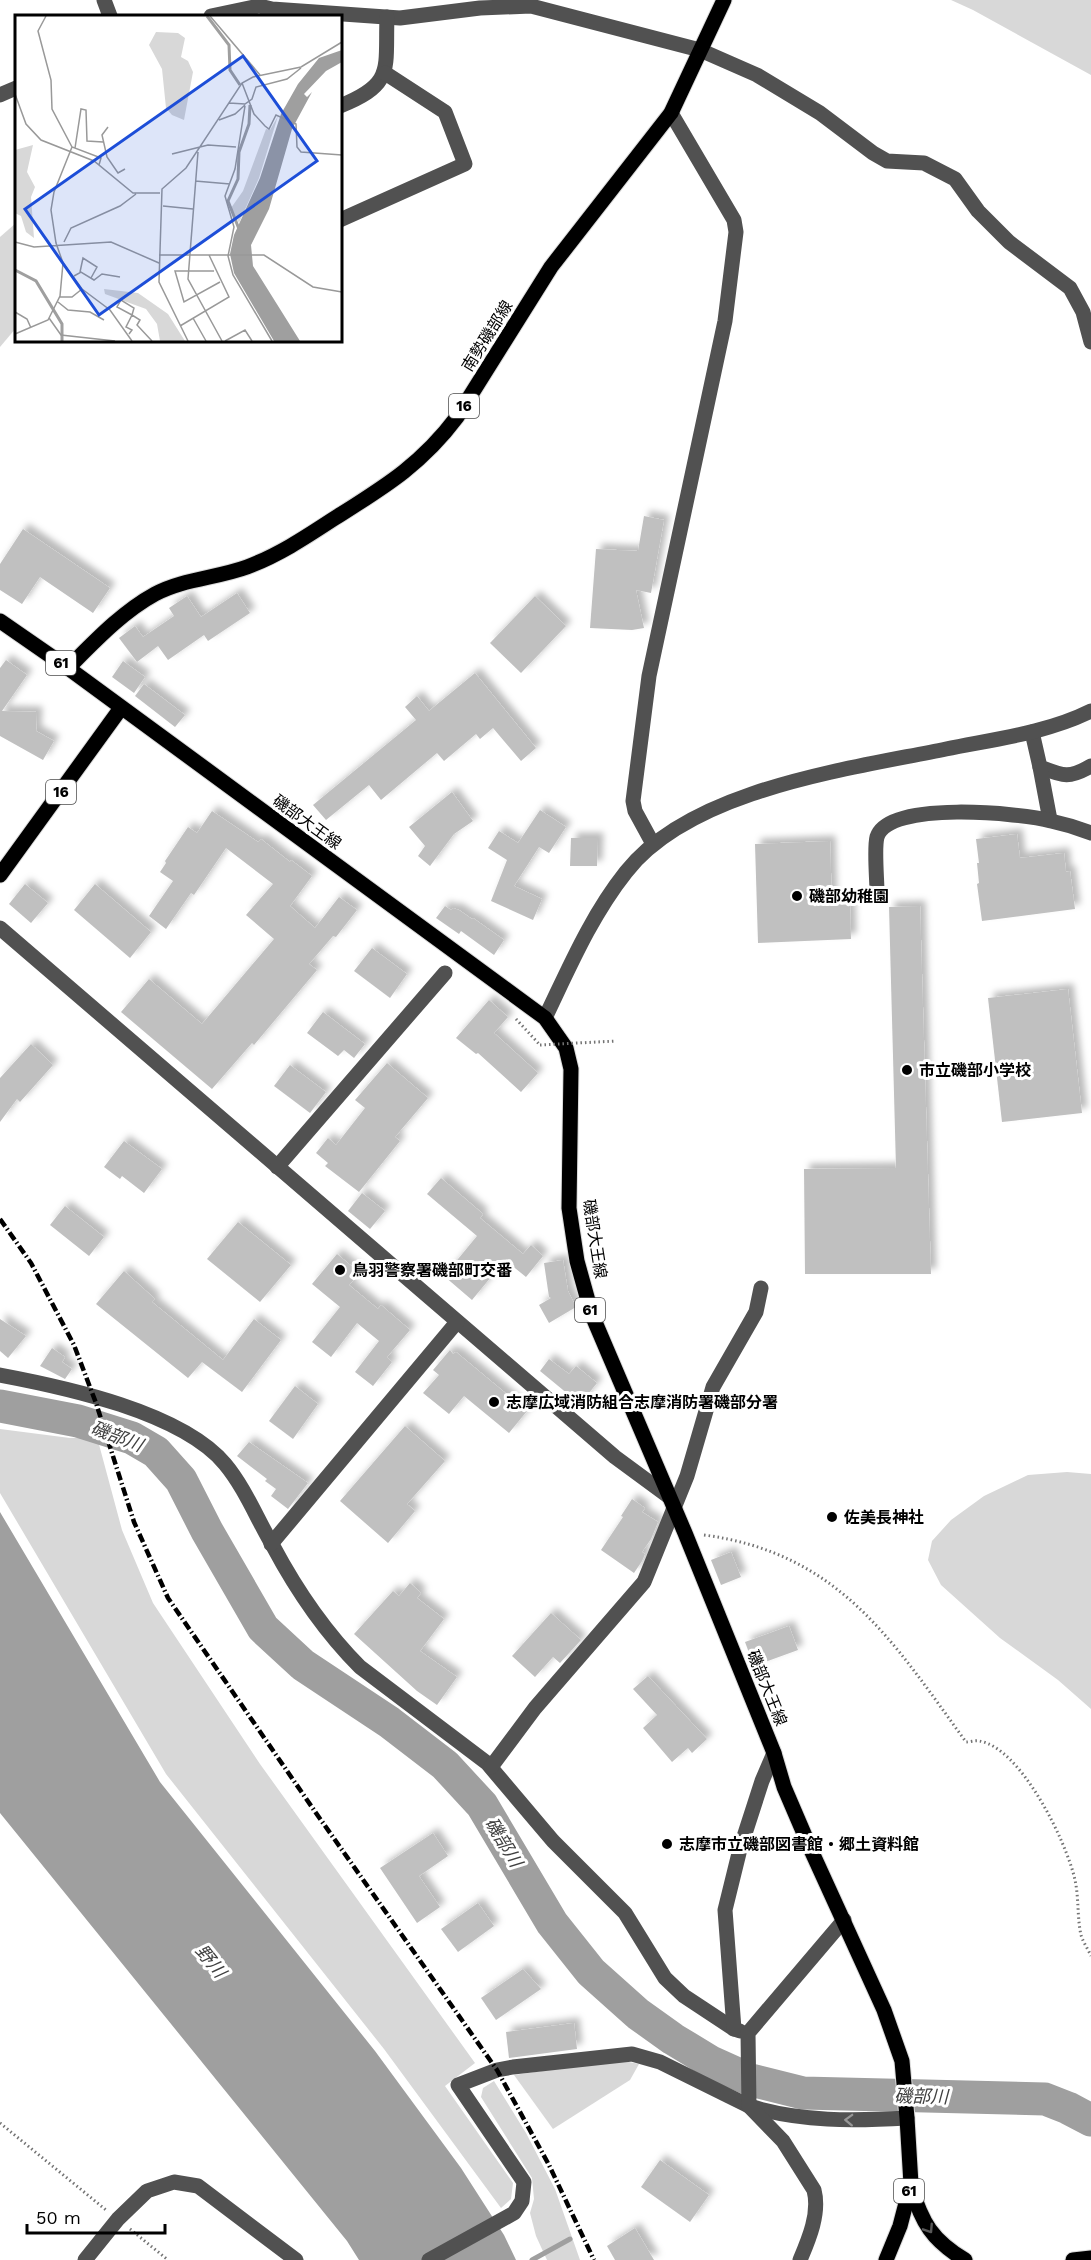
<svg xmlns="http://www.w3.org/2000/svg" width="1091" height="2260" font-family="'Work Sans','Noto Sans JP',sans-serif">
<style>
.green{fill:#d8d8d8}
.water{fill:#9f9f9f}
.lines{fill:none;stroke-linecap:round;stroke-linejoin:round}
.stream{stroke:#9f9f9f;stroke-width:5}
.river{stroke:#9f9f9f;stroke-width:33}
.building{fill:#c0c0c0;filter:url(#shadow)}
.major-casing{stroke:#dbdbdb;stroke-width:17}
.path{stroke:#737373;stroke-width:3;stroke-dasharray:1.5 3;stroke-linecap:butt}
.minor{stroke:#515151;stroke-width:15}
.major{stroke:#000;stroke-width:15}
.rail{stroke:#000;stroke-width:4.5;stroke-dasharray:9 3 1.5 3;stroke-linecap:butt}
.path-bridge{stroke:#737373;stroke-width:3;stroke-dasharray:1.5 3;stroke-linecap:butt}
.oneway{stroke:#979797}
.oneway2{stroke:#595959}
.poi-dot{fill:#000;stroke:#fff;stroke-width:2}
.labels{text-anchor:middle;dominant-baseline:central;stroke-width:6;stroke-linejoin:round;paint-order:stroke}
.shield{fill:#fff;stroke:#4c4c4c;stroke-width:1.5}
.shield-label{font-size:15px;font-weight:bold;fill:#000}
.street-label{font-size:16px;fill:#000;stroke:#fff}
.poi-label{font-size:16px;font-weight:bold;fill:#000;stroke:#fff;text-anchor:start}
.water-label{font-size:18px;font-style:italic;fill:#404040;stroke:#fff}
.inset-river{fill:none;stroke:#9f9f9f;stroke-width:3}
.inset-road{fill:none;stroke:#999;stroke-width:1.5}
.view{fill:#1d4ed8;fill-opacity:0.15;stroke:#1d4ed8;stroke-width:3}
.inset-edge{fill:none;stroke:#000;stroke-width:3}
</style>
<defs>
<filter id="shadow"><feDropShadow dx="5.5" dy="-5.5" stdDeviation="3" flood-color="#0004"/></filter>
</defs>
<rect width="100%" height="100%" fill="#fff"/>
<g class="green">
<polygon points="951,0 1091,0 1091,75 973,10"/>
<polygon points="16,223 16,328 0,347 0,237"/>
<polygon points="0,1429 70,1438 97,1437 122,1530 153,1603 260,1764 475,2063 445,2086 513,2183 511,2199 501,2208 384,2049 166,1774 0,1493"/>
<polygon points="1067,1472 1091,1474 1091,1709 1058,1680 1000,1638 941,1585 928,1560 932,1541 951,1520 984,1496 1028,1475"/>
<polygon points="619,2060 639,2064 630,2080 553,2129 514,2075"/>
<polygon points="494,2081 526,2133 555,2189 580,2260 547,2260 536,2236 530,2213 534,2199 532,2178 481,2097 483,2088"/>
</g>
<polygon class="water" points="0,1512 160,1782 375,2051 461,2168 504,2235 516,2260 359,2260 347,2241 0,1813"/>
<g class="lines">
<polyline class="stream" points="532,2260 570,2239"/>
<polyline class="river" points="0,1406 78,1421 132,1438 156,1452 181,1480 207,1531 263,1628 303,1665 389,1722 445,1765 482,1805 552,1923 591,1972 638,2014 673,2039 711,2062 751,2080 803,2093 1045,2099 1068,2108 1091,2120"/>
</g>
<g class="building">
<polygon points="644,516 664,520 651,593 636,590 644,628 632,630 590,628 596,549 638,551"/>
<polygon points="23,529 110,588 93,613 40,577 22,604 0,590 0,564"/>
<polygon points="237,593 250,613 208,641 204,635 168,660 158,646 137,662 119,638 135,626 143,637 174,616 169,608 187,596 201,617"/>
<polygon points="535,596 566,626 521,673 490,643"/>
<polygon points="6,660 27,675 2,711 37,712 36,731 54,741 43,760 0,736 0,668"/>
<polygon points="123,661 145,677 134,693 112,677"/>
<polygon points="475,673 536,748 521,761 493,728 480,739 476,734 444,761 437,753 381,800 369,785 326,820 313,805 416,720 405,707 417,696 429,711"/>
<polygon points="144,684 185,715 175,727 135,696"/>
<polygon points="452,792 473,821 454,834 430,866 418,856 425,846 409,827"/>
<polygon points="540,810 566,827 549,853 539,847 514,886 542,899 533,920 491,901 507,860 488,848 499,831 518,843"/>
<polygon points="212,811 258,842 261,839 290,862 291,860 312,876 290,906 315,928 339,897 357,910 336,937 333,936 309,964 317,970 254,1045 252,1043 212,1089 121,1012 149,979 202,1024 274,939 246,915 273,884 226,848 194,895 191,893 166,929 149,916 173,881 160,872 166,863 165,861 188,827 197,833"/>
<polygon points="1017,834 1020,858 1064,853 1066,872 1070,871 1075,909 982,921 977,884 979,883 977,863 979,863 976,839"/>
<polygon points="571,838 598,838 597,866 570,866"/>
<polygon points="830,841 832,904 850,904 851,939 758,943 755,844"/>
<polygon points="25,884 48,903 31,923 9,904"/>
<polygon points="95,884 151,932 130,958 74,910"/>
<polygon points="445,906 451,910 453,908 459,910 472,919 473,918 504,940 494,955 461,931 459,934 436,918"/>
<polygon points="920,906 931,1274 805,1274 804,1169 896,1168 889,907"/>
<polygon points="372,948 407,974 390,998 354,971"/>
<polygon points="1068,989 1082,1113 1002,1122 988,998"/>
<polygon points="489,1000 508,1017 494,1033 538,1073 521,1092 478,1053 476,1054 456,1038"/>
<polygon points="323,1012 365,1044 354,1058 344,1050 338,1056 307,1033"/>
<polygon points="31,1044 53,1065 20,1102 17,1099 0,1122 0,1078"/>
<polygon points="387,1063 428,1098 395,1137 400,1141 359,1192 325,1166 328,1163 316,1153 328,1138 336,1145 365,1108 355,1100"/>
<polygon points="290,1065 326,1092 310,1113 274,1086"/>
<polygon points="124,1141 162,1169 144,1193 122,1176 120,1179 104,1167"/>
<polygon points="441,1178 483,1214 480,1218 523,1254 531,1245 543,1256 526,1277 505,1260 472,1300 444,1276 477,1236 427,1194"/>
<polygon points="362,1193 385,1211 370,1229 348,1211"/>
<polygon points="65,1206 104,1237 89,1256 50,1225"/>
<polygon points="238,1222 291,1265 260,1302 207,1259"/>
<polygon points="337,1254 360,1273 349,1285 378,1309 381,1305 410,1330 387,1357 392,1362 373,1386 355,1372 379,1341 357,1323 331,1357 312,1342 340,1307 312,1284"/>
<polygon points="563,1260 568,1291 576,1307 549,1323 539,1305 551,1298 549,1297 544,1263"/>
<polygon points="124,1271 155,1299 152,1302 223,1360 254,1319 281,1340 242,1392 202,1362 188,1378 96,1304"/>
<polygon points="0,1319 26,1336 8,1358 0,1351"/>
<polygon points="52,1348 65,1357 62,1362 72,1369 65,1379 40,1366"/>
<polygon points="450,1350 453,1354 456,1352 527,1411 509,1433 464,1396 449,1414 423,1393 439,1375 433,1370"/>
<polygon points="549,1359 569,1374 576,1366 597,1383 580,1404 540,1371"/>
<polygon points="295,1386 318,1404 293,1439 269,1421"/>
<polygon points="405,1426 445,1461 407,1504 415,1511 388,1543 340,1501"/>
<polygon points="249,1442 308,1483 288,1509 271,1496 276,1489 265,1481 267,1479 237,1456"/>
<polygon points="632,1499 645,1508 642,1512 658,1522 651,1539 642,1552 645,1554 642,1561 634,1573 601,1550 623,1517 621,1516"/>
<polygon points="731,1552 741,1577 721,1585 711,1560"/>
<polygon points="410,1583 421,1593 417,1598 444,1619 420,1651 457,1677 437,1705 417,1691 354,1634 393,1591 399,1596"/>
<polygon points="551,1613 581,1640 560,1663 553,1657 535,1677 512,1656"/>
<polygon points="789,1626 798,1650 754,1666 745,1642"/>
<polygon points="648,1676 707,1739 692,1753 688,1748 672,1762 643,1728 657,1715 633,1689"/>
<polygon points="433,1833 448,1856 419,1876 440,1907 417,1923 380,1868"/>
<polygon points="478,1903 494,1926 458,1952 441,1929"/>
<polygon points="523,1969 541,1989 496,2020 481,1998"/>
<polygon points="574,2023 577,2049 509,2058 506,2032"/>
<polygon points="660,2160 709,2195 690,2222 641,2187"/>
<polygon points="635,2228 654,2260 615,2260 607,2246"/>
</g>
<g class="lines">
<defs>
<g id="major">
<polyline points="0,621 68,668 545,1018 566,1048 571,1069 569,1208 577,1261 592,1315 685,1533 774,1753 784,1787 811,1850 884,2010 902,2061 907,2118 911,2184 900,2226 886,2260"/>
<path d="M 68,668 C 94,642 122,612 155,594 C 183,579 217,578 247,567 C 279,555 306,537 335,518 C 384,487 421,465 457,417 L 551,267 L 671,113 L 724,0"/>
<polyline points="0,875 121,708"/>
<path d="M 911,2187 C 922,2223 932,2240 965,2260"/>
<polyline points="1073,2260 1091,2258"/>
</g>
</defs>
<use href="#major" class="major-casing"/>
<g class="path">
<polyline points="516,1019 540,1045"/>
<path d="M 704,1535 C 839,1553 892,1640 966,1742 C 970,1742 975,1740 979,1741 C 1021,1747 1067,1843 1075,1880 C 1079,1898 1077,1917 1081,1935 C 1083,1942 1088,1949 1091,1956"/>
<polyline points="0,2123 106,2210"/>
<polyline points="130,2229 168,2260"/>
</g>
<g class="minor">
<polyline points="104,0 110,16"/>
<polyline points="211,16 259,6 272,9 400,18 480,8 531,6 700,50 757,75 820,113 873,153 887,161 924,163 955,179 978,211 1009,242 1070,288 1083,312 1091,342"/>
<polyline points="0,95 16,88"/>
<path d="M 340,106 C 395,84 385,69 387,17"/>
<polyline points="340,220 465,164 445,112 385,73"/>
<path d="M 1032,732 L 1040,767 C 1063,776 1069,779 1091,766"/>
<polyline points="1040,767 1050,820"/>
<polyline points="653,844 635,811 633,801 649,676 725,321 736,232 734,220 671,113"/>
<path d="M 877,892 C 877,880 874,848 877,837 C 888,800 1021,813 1051,821 C 1065,824 1078,828 1091,833"/>
<polyline points="0,928 615,1457 668,1496"/>
<path d="M 545,1018 C 569,968 591,916 626,872 C 691,789 849,769 946,749 C 995,739 1047,733 1091,711"/>
<polyline points="277,1167 445,973"/>
<path d="M 0,1375 C 64,1387 182,1412 225,1464 C 245,1488 257,1519 273,1546 C 297,1591 324,1631 360,1667 L 487,1763 L 553,1841 L 625,1913 L 665,1978 L 684,1996 L 734,2029"/>
<polyline points="271,1544 457,1322"/>
<polyline points="491,1767 535,1708 644,1582 687,1476 713,1387 756,1312 761,1288"/>
<polyline points="740,2031 734,2029 725,1910 740,1849 762,1781 774,1753"/>
<polyline points="85,2260 118,2219 147,2191 174,2182 198,2186 296,2260"/>
<path d="M 429,2260 L 514,2213 L 522,2201 L 524,2182 L 458,2085 L 497,2070 L 513,2067 L 632,2054 L 660,2062 L 749,2106 C 801,2122 854,2121 907,2118"/>
<path d="M 800,2260 C 809,2239 820,2213 814,2190 L 783,2141 L 749,2106 L 748,2033 L 844,1920"/>
</g>
<use href="#major" class="major"/>
<polyline class="rail" points="0,1219 31,1263 74,1345 96,1403 134,1522 168,1598 316,1813 497,2070 549,2165 594,2260"/>
<polyline class="path-bridge" points="540,1045 616,1041"/>
</g>
<defs><path id="oneway-chevron" d="M-2-3.5L2.5 0L-2 3.5" fill="none" stroke-width="1.6" stroke-linecap="round" stroke-linejoin="round" transform="scale(1.5)"/></defs>
<use class="oneway" href="#oneway-chevron" transform="translate(849 2120) rotate(-178)"/>
<use class="oneway2" href="#oneway-chevron" transform="translate(929 2229) rotate(57)"/>
<g class="poi-dot">
<circle cx="797" cy="896" r="6"/>
<circle cx="907" cy="1070" r="6"/>
<circle cx="340" cy="1270" r="6"/>
<circle cx="494" cy="1402" r="6"/>
<circle cx="832" cy="1517" r="6"/>
<circle cx="667" cy="1844" r="6"/>
</g>
<g class="labels">
<g class="shield">
<rect x="449" y="394" width="30" height="24" rx="4.5"/>
<rect x="46" y="651" width="30" height="24" rx="4.5"/>
<rect x="46" y="780" width="30" height="24" rx="4.5"/>
<rect x="575" y="1298" width="30" height="24" rx="4.5"/>
<rect x="894" y="2179" width="30" height="24" rx="4.5"/>
</g>
<g class="shield-label">
<text x="464" y="406">16</text>
<text x="61" y="663">61</text>
<text x="61" y="792">16</text>
<text x="590" y="1310">61</text>
<text x="909" y="2191">61</text>
</g>
<g class="street-label">
<text transform="translate(487 336) rotate(-58)">南勢磯部線</text>
<text transform="translate(307 822) rotate(36)">磯部大王線</text>
<text transform="translate(595 1239) rotate(81)">磯部大王線</text>
<text transform="translate(767 1688) rotate(68)">磯部大王線</text>
</g>
<g class="poi-label">
<text x="809" y="896">磯部幼稚園</text>
<text x="919" y="1070">市立磯部小学校</text>
<text x="352" y="1270">鳥羽警察署磯部町交番</text>
<text x="506" y="1402">志摩広域消防組合志摩消防署磯部分署</text>
<text x="844" y="1517">佐美長神社</text>
<text x="679" y="1844">志摩市立磯部図書館・郷土資料館</text>
</g>
<g class="water-label">
<text transform="translate(117 1436) rotate(21)">磯部川</text>
<text transform="translate(504 1842) rotate(59)">磯部川</text>
<text transform="translate(211 1961) rotate(51)">野川</text>
<text transform="translate(921 2096) rotate(1)">磯部川</text>
</g>
</g>
<g transform="translate(15 15)">
<rect width="327" height="327" fill="#fff"/>
<path d="M 141,17 L 163,18 L 170,23 L 166,42 L 173,46 L 178,57 L 169,105 L 157,100 L 151,93 L 147,54 L 134,30 ZM 263,101 L 244,163 L 224,208 L 216,193 L 228,176 L 251,114 L 255,115 ZM 18,130 L 12,157 L 20,172 L 16,182 L 19,223 L 11,217 L 6,201 L 0,198 L 0,135 ZM 89,274 L 123,278 L 153,299 L 170,326 L 145,326 L 142,309 L 131,294 L 90,279 Z" fill="#d8d8d8"/>
<path d="M 327,35 L 327,47 L 311,56 L 289,79 L 292,82 L 297,77 L 277,114 L 254,194 L 236,230 L 238,251 L 285,326 L 259,326 L 219,258 L 215,239 L 219,220 L 245,163 L 266,99 L 283,69 L 304,43 Z" fill="#9f9f9f"/>
<path class="inset-river" d="M 192,1 L 214,30 L 215,55 L 225,70M 224,214 L 213,186 L 223,164 L 224,137 L 234,109 L 235,90M 0,255 L 21,266 L 47,309 L 47,326"/>
<path class="inset-road" d="M 31,1 L 23,16 L 36,65 L 37,94 L 57,132 L 86,143 L 84,150M 195,1 L 245,60M 227,68 L 239,99 L 250,111 L 254,114 L 261,100 L 281,109 L 282,132 L 286,137 L 327,140M 0,79 L 11,109 L 26,125 L 79,146 L 118,178 L 145,178M 214,88 L 230,89 L 237,84 L 241,72 L 272,64 L 286,53M 230,91 L 220,154 L 210,181 L 219,212 L 213,241 L 218,260 L 257,326M 204,105 L 220,99 L 230,90M 93,112 L 87,120 L 92,142 L 103,158 L 110,154M 57,132 L 39,177 L 36,195 L 41,228 L 48,248 L 67,274 L 95,295 L 117,326M 60,133 L 66,94 L 71,95 L 72,126 L 88,127M 183,137 L 173,264 L 207,326M 157,139 L 193,130 L 221,132M 180,166 L 215,169M 148,191 L 178,194M 0,227 L 19,232 L 96,227 L 144,248M 49,227 L 56,213 L 105,191 L 121,179M 144,240 L 249,240 L 298,272 L 327,277M 199,256 L 160,256 L 169,287 L 205,267M 65,257 L 68,243 L 82,252 L 76,263M 59,261 L 66,257 L 79,265 L 87,259 L 105,262M 45,282 L 57,282 L 67,274M 43,287 L 53,295 L 75,297 L 89,305M 0,297 L 12,304 L 16,313M 34,303 L 46,320 L 100,326M 178,303 L 191,326M 165,311 L 214,282 L 194,240M 0,319 L 33,305 L 45,281 L 48,248M 114,319 L 117,315 L 111,312 L 117,300 L 119,293 L 106,285 L 102,292 L 117,300 L 125,305 L 122,310 L 137,326M 173,326 L 144,267 L 147,174 L 171,153 L 227,68 L 238,62 L 286,52 L 327,27M 210,326 L 230,315 L 237,326"/>
<path class="view" d="M 228,41 L 302,146 L 84,300 L 10,194 Z"/>
<rect width="327" height="327" class="inset-edge"/>
</g>
<path d="M27 2224v9h138v-9" fill="none" stroke="#000000" stroke-width="3"/>
<text x="36" y="2224" font-size="18" fill="#000000" stroke="#ffffff" stroke-width="4.5" paint-order="stroke">50 m</text>
</svg>
